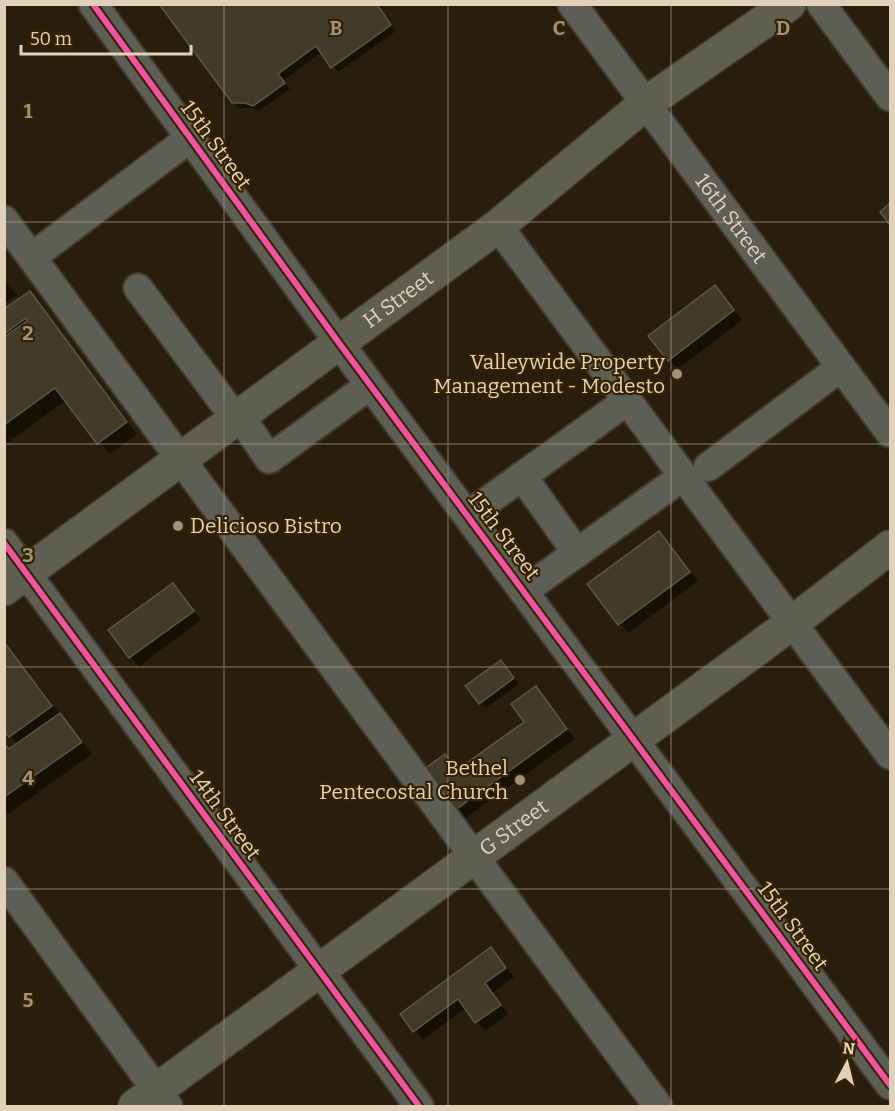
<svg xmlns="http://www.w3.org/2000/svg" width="895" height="1111" font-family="Bitter,serif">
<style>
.shadow{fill:#0007}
.building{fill:#433b2a;stroke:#5d5644;stroke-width:1.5}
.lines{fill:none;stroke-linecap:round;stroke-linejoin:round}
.minor-casing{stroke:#443a2b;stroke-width:32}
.major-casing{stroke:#443a2b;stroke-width:36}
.minor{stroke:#5d5f57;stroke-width:28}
.major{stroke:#5e5e51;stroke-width:33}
.cycleway-casing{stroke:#362200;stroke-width:10}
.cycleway{stroke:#f153a3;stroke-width:6}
.grid{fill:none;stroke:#a1927d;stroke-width:1.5;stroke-opacity:0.55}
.poi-dot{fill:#a1927d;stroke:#362200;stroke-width:2}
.labels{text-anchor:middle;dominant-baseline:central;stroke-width:4.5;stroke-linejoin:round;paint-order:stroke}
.street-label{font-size:21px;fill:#e1d1ba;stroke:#362200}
.poi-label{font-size:21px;fill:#e1d1ba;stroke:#362200;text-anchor:end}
.grid-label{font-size:20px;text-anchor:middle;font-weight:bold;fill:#a1927d;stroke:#362200;stroke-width:4.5;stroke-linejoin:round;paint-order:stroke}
</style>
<rect width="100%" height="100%" fill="#291e0d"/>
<g class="shadow">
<polygon points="161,4 385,4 380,9 396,31 338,72 322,52 283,81 290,89 259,111 252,108 239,108 233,102"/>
<polygon points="4,281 17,295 4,304"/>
<polygon points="715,287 742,320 678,369 669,360"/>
<polygon points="30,293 41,305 137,434 110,454 66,400 4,445 4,307 6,310"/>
<polygon points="659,533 698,581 628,633 589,585"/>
<polygon points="173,585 201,620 139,666 130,657"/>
<polygon points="4,644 92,754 8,814 4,811 4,741 11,750 19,744 10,736"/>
<polygon points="506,667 519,684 486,708 480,703"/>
<polygon points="536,688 575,739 460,822 451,813 445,756 458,771 526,722"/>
<polygon points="491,949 514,977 492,993 508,1014 485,1031 466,1008 423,1040 402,1014"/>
</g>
<g class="building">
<polygon points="159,4 377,4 391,25 331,68 316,46 278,74 285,83 253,106 245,103 232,103"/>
<polygon points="890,203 890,225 880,212"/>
<polygon points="715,285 734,310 668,361 648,336"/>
<polygon points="30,291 127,422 97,444 55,388 4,425 4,337 27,321 26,318 4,334 4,309"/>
<polygon points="659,531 690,572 618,625 587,584"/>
<polygon points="173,583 194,611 129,658 108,630"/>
<polygon points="4,642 52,706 9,737 4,731"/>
<polygon points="501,660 514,678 479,704 465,686"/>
<polygon points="536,686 567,729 450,814 420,772 445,754 457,770 524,722 511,704"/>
<polygon points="60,713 82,742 4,797 4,743 9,749"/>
<polygon points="491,947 506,968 485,983 501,1005 475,1023 458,999 413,1032 400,1014"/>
</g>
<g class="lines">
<defs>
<g id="minor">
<polyline points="93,4 339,343 890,1085"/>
<path id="s1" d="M 572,4 L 890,433"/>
<polyline points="821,4 890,97"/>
<polyline points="4,220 658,1106"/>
<polyline points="498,226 890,755"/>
<polyline points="32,257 190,138"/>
<polyline points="138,288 236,419"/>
<polyline points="240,416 269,459 370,385"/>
<polyline points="708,467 841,367"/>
<polyline points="522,476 577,553"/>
<polyline points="468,515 627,401"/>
<polyline points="4,543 419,1106"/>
<polyline points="524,591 682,477"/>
<polyline points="4,881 168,1106"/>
</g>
<g id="major">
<path id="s2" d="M 4,589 L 498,226 L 645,104 L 789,4"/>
<path id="s3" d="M 135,1106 L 792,623 L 890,547"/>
</g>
</defs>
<use href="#minor" class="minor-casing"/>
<use href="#major" class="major-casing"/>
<use href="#minor" class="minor"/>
<use href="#major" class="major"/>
<defs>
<g id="cycleway">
<polyline points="93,4 339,343 890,1085"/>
<polyline points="4,543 419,1106"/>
</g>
</defs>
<use href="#cycleway" class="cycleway-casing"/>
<use href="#cycleway" class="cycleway"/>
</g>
<path class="grid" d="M 224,4 L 224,1106M 448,4 L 448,1106M 671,4 L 671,1106M 4,222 L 890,222M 4,444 L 890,444M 4,667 L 890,667M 4,889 L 890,889"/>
<g class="poi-dot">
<circle cx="677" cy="374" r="6"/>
<circle cx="178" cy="526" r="6"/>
<circle cx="520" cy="780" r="6"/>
</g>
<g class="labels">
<g class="street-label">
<text transform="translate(216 145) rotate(54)">15th Street</text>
<text stroke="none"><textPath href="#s1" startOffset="267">16th Street</textPath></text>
<text stroke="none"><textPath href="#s2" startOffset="489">H Street</textPath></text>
<text transform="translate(504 536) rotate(53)">15th Street</text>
<text transform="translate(225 815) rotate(54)">14th Street</text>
<text stroke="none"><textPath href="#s3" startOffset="470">G Street</textPath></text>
<text transform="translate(793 926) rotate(54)">15th Street</text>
</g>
<g class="poi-label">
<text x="665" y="362">Valleywide Property<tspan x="665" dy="24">Management - Modesto</tspan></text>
<text x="190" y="526" text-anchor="start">Delicioso Bistro</text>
<text x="508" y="768">Bethel<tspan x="508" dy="24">Pentecostal Church</tspan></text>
</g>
</g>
<g class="grid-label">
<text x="336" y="35">B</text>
<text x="559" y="35">C</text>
<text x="783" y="35">D</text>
<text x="28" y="118">1</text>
<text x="28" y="340">2</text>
<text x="28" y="562">3</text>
<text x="28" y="785">4</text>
<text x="28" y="1007">5</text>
</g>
<rect width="895" height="1111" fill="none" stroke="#e1d1ba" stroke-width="12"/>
<g transform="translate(847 1063) rotate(7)" stroke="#362200" stroke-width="4.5" paint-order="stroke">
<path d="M0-4.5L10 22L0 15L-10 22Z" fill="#e1d1ba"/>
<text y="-9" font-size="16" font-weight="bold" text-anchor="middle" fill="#e1d1ba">N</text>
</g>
<path d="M21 45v9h170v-9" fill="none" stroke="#e1d1ba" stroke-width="3"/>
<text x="30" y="45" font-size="18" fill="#e1d1ba" stroke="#362200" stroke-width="4.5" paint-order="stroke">50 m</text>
</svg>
